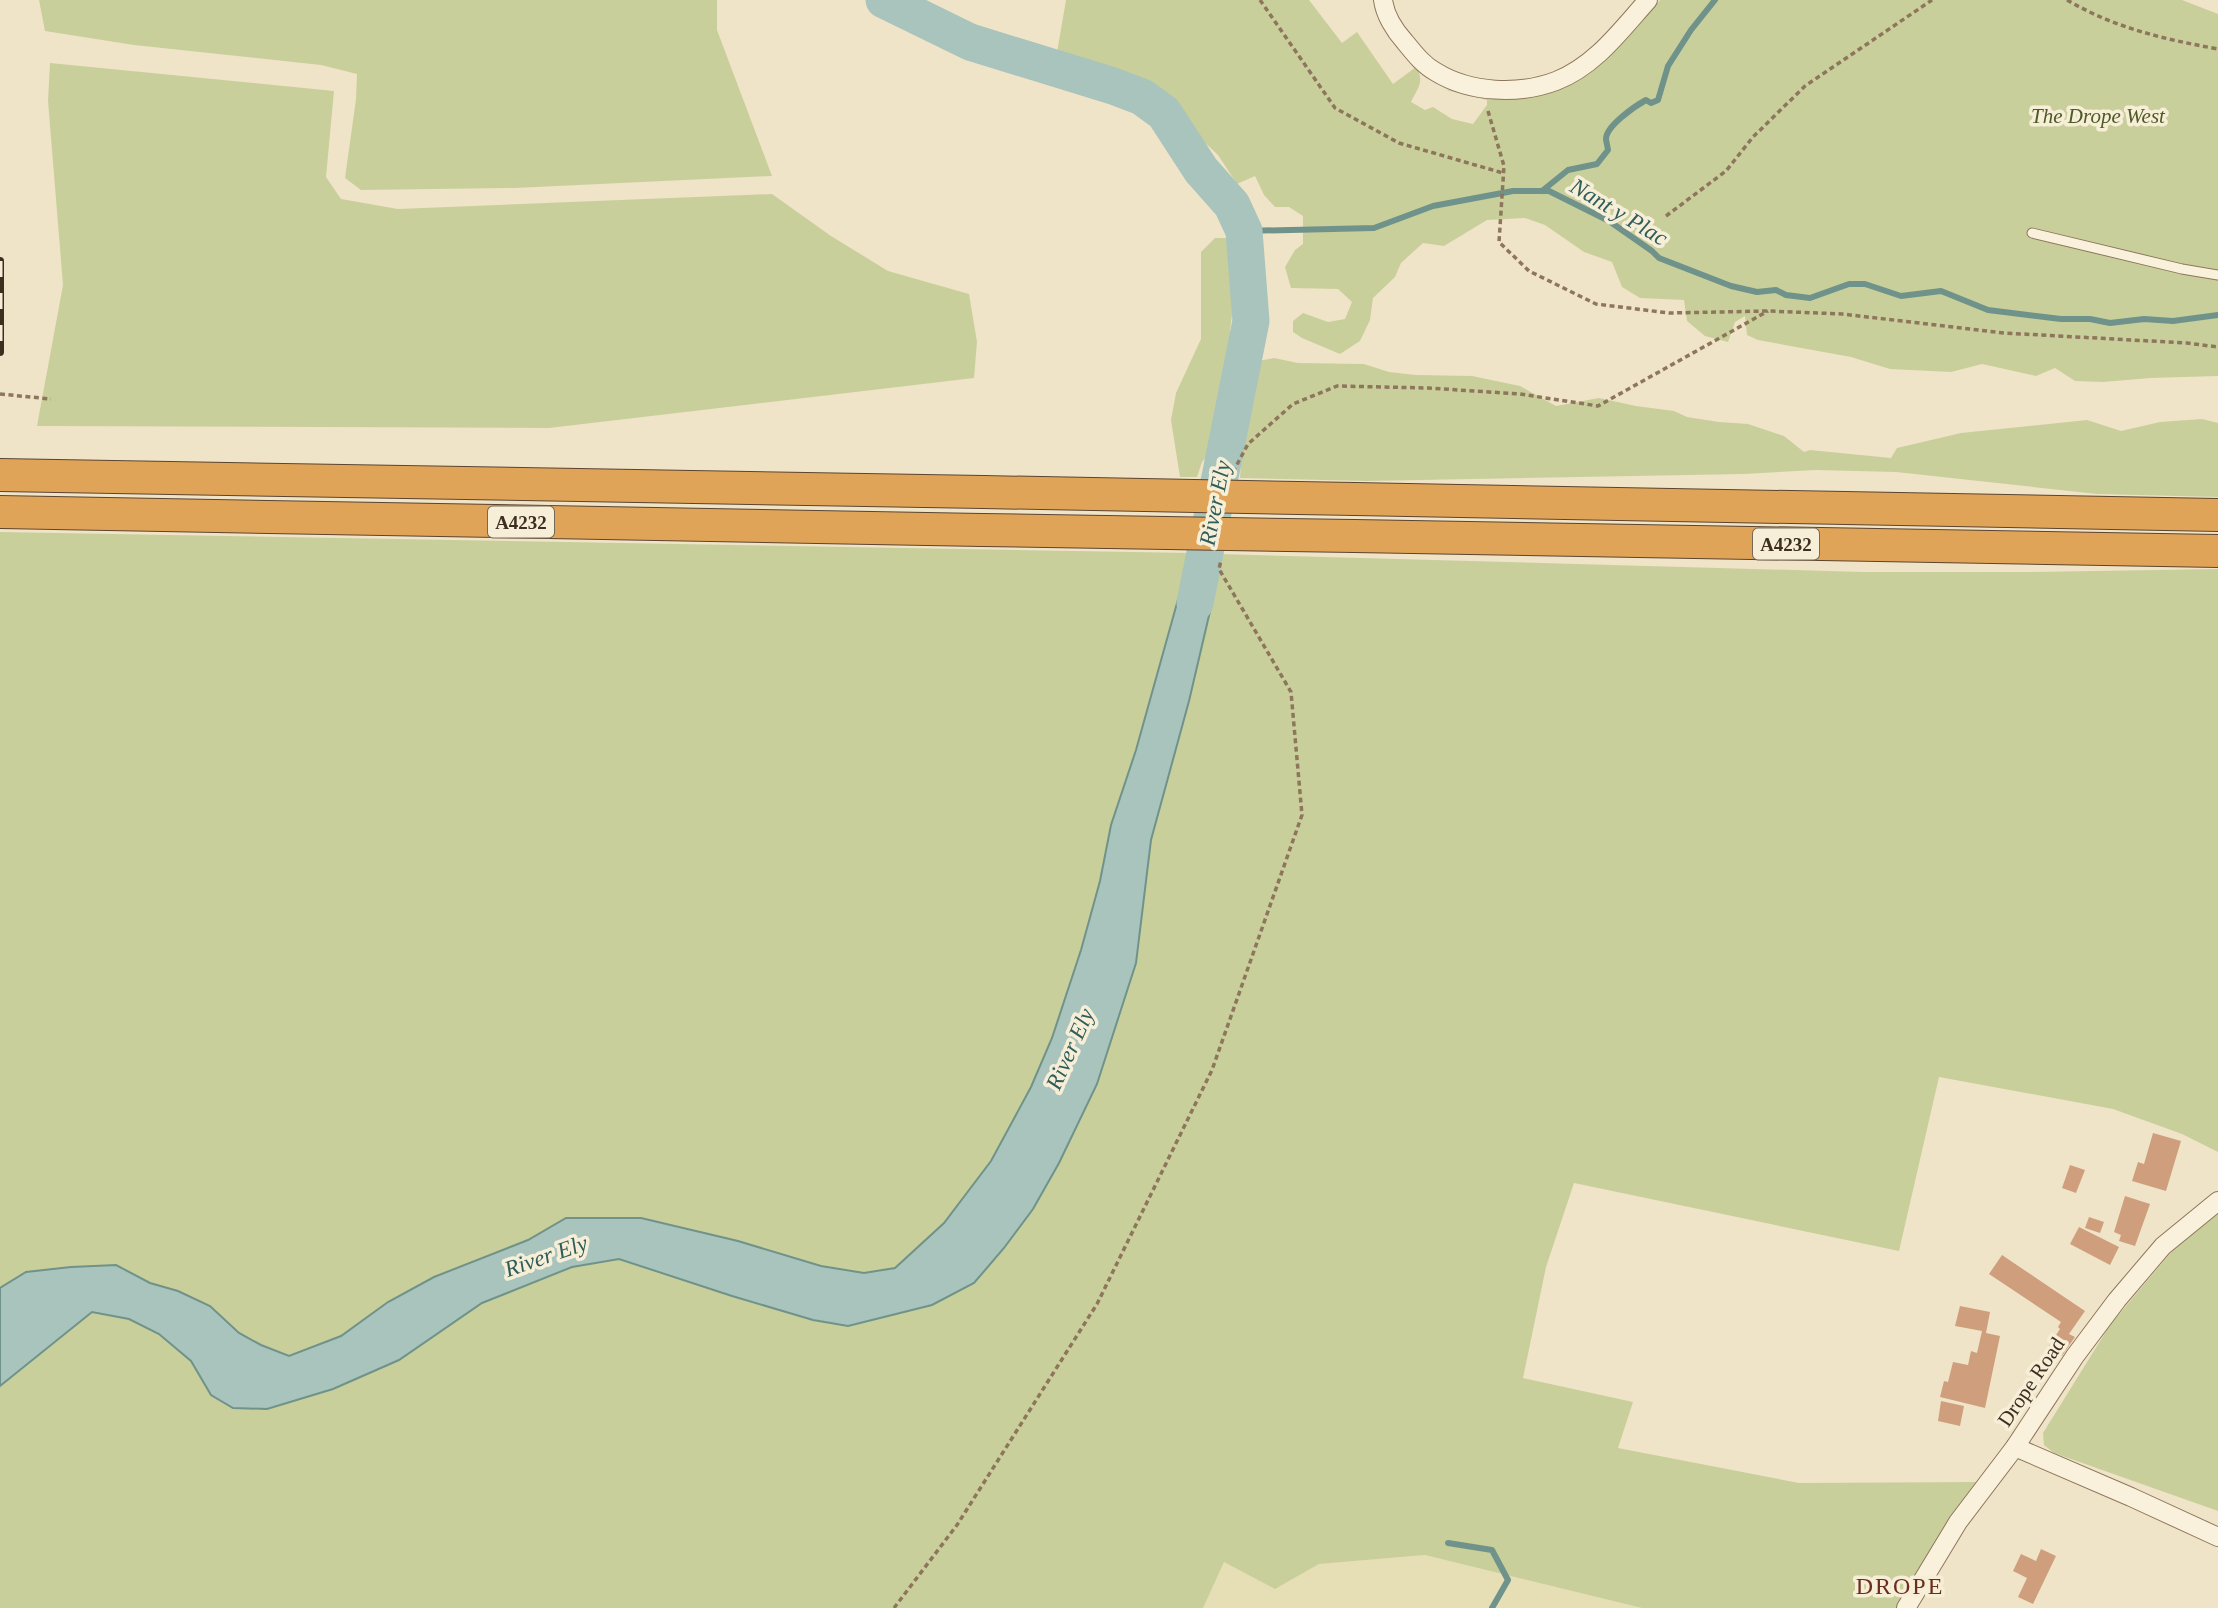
<svg xmlns="http://www.w3.org/2000/svg" width="2218" height="1608" font-family="Georgia,serif">
<style>
.farmland{fill:#e6deb5}
.green{fill:#c9cf9b}
.water{fill:#a9c4bc;stroke:#6f938a;stroke-width:2}
.lines{fill:none;stroke-linecap:round;stroke-linejoin:round}
.stream{stroke:#6f938a;stroke-width:6}
.river{stroke:#a9c4bc;stroke-width:37}
.building{fill:#cf9f7d}
.lane-casing{stroke:#8d765c;stroke-width:11}
.street-casing{stroke:#8d765c;stroke-width:20}
.highway-casing{stroke:#5b4430;stroke-width:34}
.path{stroke:#8d765c;stroke-width:3.5;stroke-dasharray:5 3.5;stroke-linecap:butt}
.lane{stroke:#faf1dc;stroke-width:9}
.street{stroke:#faf1dc;stroke-width:18}
.highway{stroke:#e0a458;stroke-width:32}
.rail-casing{stroke:#3d2e20;stroke-width:8}
.rail{stroke:#f7eed8;stroke-width:5;stroke-dasharray:16;stroke-linecap:butt}
.highway-bridge-casing{stroke:#5b4430;stroke-width:34;stroke-linecap:butt}
.highway-bridge{stroke:#e0a458;stroke-width:32}
.labels{text-anchor:middle;dominant-baseline:central;stroke-width:7;stroke-linejoin:round;paint-order:stroke}
.shield{fill:#f7eed8;stroke:#756857;stroke-width:2}
.shield-label{font-size:19px;font-weight:bold;fill:#3d2e20}
.park-label{font-size:21px;font-style:italic;fill:#4d5a26;stroke:#f7eed8}
.street-label{font-size:21px;fill:#3d2e20;stroke:#f7eed8}
.water-label{font-size:23px;font-style:italic;fill:#2f5d5a;stroke:#f7eed8}
.quarter-label{font-size:24px;letter-spacing:2px;fill:#6b2e1e;stroke:#f7eed8}
</style>
<rect width="100%" height="100%" fill="#f0e4c8"/>
<polygon class="farmland" points="1425,1555 1642,1608 1203,1608 1223,1561 1275,1589 1319,1564"/>
<g class="green">
<polygon points="39,0 717,0 717,30 772,176 515,188 361,190 345,178 356,99 357,74 321,65 134,45 45,31"/>
<path d="M 1066,0 L 1309,0 L 1342,43 L 1357,32 L 1393,84 L 1416,67 C 1425,81 1418,88 1411,102 L 1425,110 L 1433,107 L 1452,119 L 1473,124 L 1487,105 L 1487,100 L 1446,90 C 1465,86 1485,98 1505,98 C 1579,98 1614,49 1660,0 L 2182,0 L 2218,14 L 2218,376 L 2151,378 L 2103,382 L 2075,381 L 2055,368 L 2036,376 L 1982,364 L 1951,372 L 1890,369 L 1851,357 L 1758,340 L 1747,335 L 1745,316 L 1735,322 L 1728,342 L 1705,336 L 1687,321 L 1684,300 L 1640,298 L 1622,287 L 1612,262 L 1584,252 L 1545,225 L 1525,218 L 1487,220 L 1444,246 L 1423,243 L 1401,263 L 1395,277 L 1373,298 L 1370,320 L 1360,341 L 1340,354 L 1302,338 L 1293,332 L 1293,321 L 1303,313 L 1328,322 L 1345,319 L 1352,302 L 1338,289 L 1291,288 L 1285,267 L 1295,250 L 1303,244 L 1303,216 L 1289,207 L 1275,207 L 1264,195 L 1255,176 L 1237,184 L 1218,155 L 1187,126 L 1175,104 L 1163,96 L 1159,101 L 1055,64 Z"/>
<polygon points="50,63 334,91 326,177 341,199 398,209 772,194 831,236 888,271 969,294 977,342 974,378 549,428 37,426 63,285 48,101"/>
<polygon points="1215,238 1229,238 1239,252 1237,279 1230,330 1233,349 1213,449 1202,462 1197,477 1180,477 1171,420 1176,393 1201,339 1201,252"/>
<polygon points="1274,358 1298,363 1364,364 1389,372 1416,375 1472,376 1520,386 1556,406 1599,398 1636,406 1674,411 1687,417 1719,422 1748,424 1784,436 1804,452 1810,450 1891,458 1897,448 1961,433 2087,420 2121,431 2160,422 2202,419 2218,423 2218,497 2097,494 1896,472 1816,470 1744,474 1367,481 1240,478 1241,463 1233,436 1240,394 1249,374 1258,361"/>
<polygon points="0,532 1191,553 1136,750 1111,825 1100,881 1081,950 1052,1038 1031,1087 991,1161 944,1223 895,1269 864,1273 821,1266 738,1241 641,1218 566,1218 528,1240 434,1277 388,1302 341,1336 289,1356 261,1345 239,1333 210,1306 178,1291 150,1283 116,1265 71,1267 26,1272 0,1288"/>
<polygon points="1219,554 1863,572 2031,572 2218,569 2218,1152 2182,1134 2113,1109 1939,1077 1899,1251 1574,1183 1546,1267 1523,1378 1633,1402 1618,1448 1799,1483 1977,1482 1897,1608 1642,1608 1425,1555 1319,1564 1275,1589 1224,1562 1203,1608 0,1608 0,1386 91,1312 129,1319 159,1334 191,1361 211,1395 233,1408 267,1409 333,1389 399,1360 482,1303 572,1267 619,1259 732,1296 813,1320 848,1326 932,1305 974,1283 1004,1248 1033,1209 1059,1163 1097,1084 1136,963 1151,840 1189,701 1211,607"/>
<polygon points="2218,1212 2218,1511 2054,1453 2044,1445 2043,1433 2110,1325 2174,1249"/>
</g>
<polygon class="water" points="1191,553 1219,554 1211,607 1189,701 1151,840 1136,963 1097,1084 1059,1163 1033,1209 1004,1248 974,1283 932,1305 848,1326 813,1320 732,1296 619,1259 572,1267 482,1303 399,1360 333,1389 267,1409 233,1408 211,1395 191,1361 159,1334 129,1319 92,1312 0,1386 0,1288 26,1272 71,1267 116,1265 150,1283 178,1291 210,1306 239,1333 261,1345 289,1356 341,1336 388,1302 434,1277 528,1240 566,1218 641,1218 738,1241 821,1266 864,1273 895,1268 944,1223 991,1161 1031,1087 1052,1038 1081,950 1100,881 1111,825 1136,750"/>
<g class="lines">
<g class="stream">
<path d="M 1542,191 L 1568,170 L 1597,164 L 1608,150 C 1608,149 1606,140 1606,139 C 1606,126 1635,106 1646,100 L 1651,103 L 1658,100 L 1668,66 L 1691,30 L 1715,0"/>
<polyline points="1244,231 1374,228 1433,206 1513,191 1549,191 1609,221 1652,251 1659,258 1731,286 1757,292 1776,290 1786,295 1810,298 1849,284 1865,284 1901,296 1941,291 1988,310 2061,319 2090,319 2110,323 2144,319 2173,321 2218,315"/>
<polyline points="1448,1543 1492,1550 1508,1580 1492,1608"/>
</g>
<polyline class="river" points="884,0 970,42 1113,86 1142,97 1164,113 1201,170 1232,205 1244,231 1251,321 1195,603"/>
</g>
<g class="building">
<polygon points="2153,1133 2181,1141 2166,1191 2132,1181 2138,1162 2144,1164"/>
<polygon points="2070,1165 2085,1170 2076,1193 2062,1188"/>
<polygon points="2125,1196 2150,1204 2135,1246 2119,1241 2121,1235 2114,1232"/>
<polygon points="2089,1217 2104,1222 2100,1233 2085,1228"/>
<polygon points="2079,1227 2119,1247 2110,1265 2070,1244"/>
<polygon points="2002,1255 2085,1311 2069,1334 2075,1337 2062,1356 2048,1347 2060,1329 2058,1327 2061,1322 1989,1274"/>
<polygon points="1960,1306 1990,1312 1986,1333 2000,1336 1985,1408 1940,1397 1944,1381 1948,1382 1953,1362 1968,1365 1971,1351 1977,1353 1982,1331 1955,1326"/>
<polygon points="1941,1401 1964,1406 1960,1426 1938,1421"/>
<polygon points="2041,1549 2056,1556 2033,1604 2018,1597 2027,1578 2013,1571 2021,1554 2036,1561"/>
</g>
<g class="lines">
<defs>
<polyline id="lane" points="2032,233 2182,269 2218,275"/>
<g id="street">
<path d="M 1383,0 C 1385,15 1395,31 1405,42 C 1414,53 1423,65 1436,72 C 1470,93 1519,95 1556,81 C 1595,66 1621,30 1648,0"/>
<polyline points="2015,1447 2131,1497 2218,1537"/>
<polyline points="1906,1608 1958,1522 2015,1447 2075,1356 2117,1300 2163,1246 2218,1201"/>
</g>
<g id="highway">
<polyline points="0,475 983,492"/>
<polyline points="1355,499 2218,515"/>
<polyline points="0,512 982,530"/>
<polyline points="1354,536 2218,551"/>
</g>
</defs>
<use href="#lane" class="lane-casing"/>
<use href="#street" class="street-casing"/>
<use href="#highway" class="highway-casing"/>
<g class="path">
<polyline points="1260,0 1335,108 1399,143 1503,173"/>
<path d="M 2067,0 C 2115,28 2163,39 2218,49"/>
<polyline points="1488,111 1504,166 1499,242 1529,271 1596,304 1669,313 1768,311 1842,314 2004,333 2187,343 2218,347"/>
<polyline points="1666,216 1726,171 1753,137 1805,86 1932,0"/>
<polyline points="0,394 51,399"/>
<polyline points="1233,472 1248,444 1293,404 1337,386 1428,388 1520,394 1598,406 1768,311"/>
<polyline points="894,1608 957,1525 1097,1304 1212,1070 1302,815 1291,692 1219,569 1221,560"/>
</g>
<use href="#lane" class="lane"/>
<use href="#street" class="street"/>
<use href="#highway" class="highway"/>
<defs>
<polyline id="rail" points="0,261 0,352"/>
</defs>
<use href="#rail" class="rail-casing"/>
<use href="#rail" class="rail"/>
<defs>
<g id="highway-bridge">
<polyline points="983,492 1355,499"/>
<polyline points="982,530 1354,536"/>
</g>
</defs>
<use href="#highway-bridge" class="highway-bridge-casing"/>
<use href="#highway-bridge" class="highway-bridge"/>
</g>
<g class="labels">
<g class="shield">
<rect x="488" y="506.5" width="66" height="31" rx="5"/>
<rect x="1753" y="528.5" width="66" height="31" rx="5"/>
</g>
<g class="shield-label">
<text x="521" y="522">A4232</text>
<text x="1786" y="544">A4232</text>
</g>
<g class="park-label">
<text x="2098" y="116">The Drope West</text>
</g>
<g class="street-label">
<text transform="translate(2031 1382) rotate(-56)">Drope Road</text>
</g>
<g class="water-label">
<text transform="translate(1619 212) rotate(31)">Nant y Plac</text>
<text transform="translate(1215 503) rotate(-79)">River Ely</text>
<text transform="translate(1070 1049) rotate(-66)">River Ely</text>
<text transform="translate(546 1256) rotate(-19)">River Ely</text>
</g>
<g class="quarter-label">
<text x="1900" y="1586">DROPE</text>
</g>
</g>
</svg>
